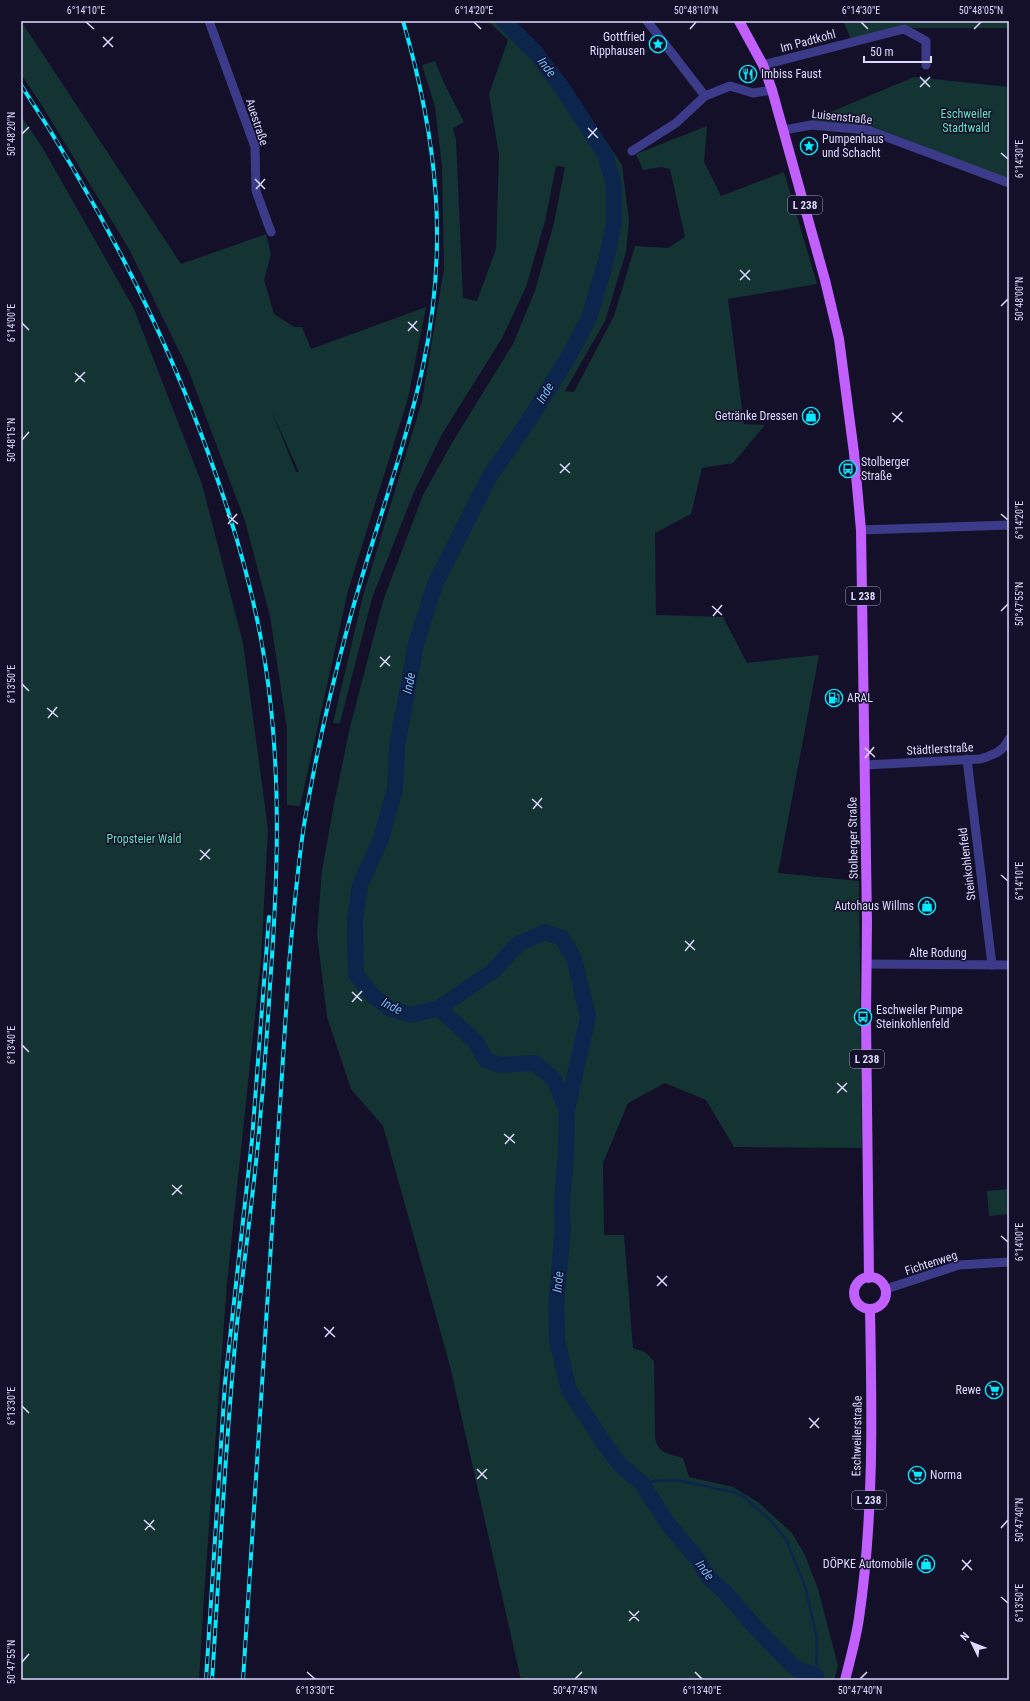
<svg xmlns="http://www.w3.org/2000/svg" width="1030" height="1701" font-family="'Roboto Condensed',sans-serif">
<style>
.green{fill:#133432;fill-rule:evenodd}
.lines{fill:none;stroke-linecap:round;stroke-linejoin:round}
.stream{stroke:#0c254d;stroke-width:2.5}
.river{stroke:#0c254d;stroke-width:16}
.street{stroke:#3c3b89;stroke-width:9}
.primary{stroke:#c160ff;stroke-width:10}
.rail-casing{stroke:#05eaff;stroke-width:4}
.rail{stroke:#14102a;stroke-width:2.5;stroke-dasharray:8;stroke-linecap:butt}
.ticks{fill:none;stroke:#ddd9ff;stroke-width:1.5}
.labels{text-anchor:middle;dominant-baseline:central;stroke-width:3;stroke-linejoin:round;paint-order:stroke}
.shield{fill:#14102a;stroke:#a19dbf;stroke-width:1}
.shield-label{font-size:11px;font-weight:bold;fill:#ddd9ff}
.poi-label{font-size:12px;fill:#ddd9ff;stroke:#14102a;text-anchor:start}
.street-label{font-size:12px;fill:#ddd9ff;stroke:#14102a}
.park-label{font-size:12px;fill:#62e2c0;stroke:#14102a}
.water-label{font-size:13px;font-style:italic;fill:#67bbff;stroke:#14102a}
.neatline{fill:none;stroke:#ddd9ff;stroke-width:1.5}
.ticks-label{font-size:10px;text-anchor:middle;fill:#ddd9ff}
</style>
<rect width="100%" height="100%" fill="#14102a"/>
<g class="green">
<path d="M 21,21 L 181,264 L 266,234 L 271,254 L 264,280 L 274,314 L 294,327 L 302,327 L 311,349 L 426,307 L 408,398 L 348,591 L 300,806 L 287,805 L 287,729 L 270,616 L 245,521 L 188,369 L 129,249 L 43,107 L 21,74 ZM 272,412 L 299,472 L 296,472 Z"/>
<path d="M 488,21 L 511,21 L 540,49 L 569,85 L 622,165 L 629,221 L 626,252 L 605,321 L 565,391 L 574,392 L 614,316 L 635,246 L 668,248 L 685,237 L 670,169 L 661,167 L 643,170 L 636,154 L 707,126 L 704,162 L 721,196 L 784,172 L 817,284 L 728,299 L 744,424 L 765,425 L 733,463 L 702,468 L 691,514 L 655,533 L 656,615 L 723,617 L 747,663 L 819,655 L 778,873 L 859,881 L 862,1148 L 734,1147 L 706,1100 L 665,1083 L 628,1103 L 603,1163 L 604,1235 L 624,1235 L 633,1348 L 645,1352 L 654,1361 L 655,1437 C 657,1454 670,1454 683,1458 L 689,1477 L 733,1487 L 758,1502 L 792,1533 L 805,1555 L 818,1589 L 838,1666 L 834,1680 L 521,1680 L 450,1366 L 383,1126 L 351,1089 L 327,1017 L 317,934 L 322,870 L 334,804 L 350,727 L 383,601 L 423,495 L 452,443 L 513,344 L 535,291 L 554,223 L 565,167 L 556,166 L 545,221 L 526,287 L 502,338 L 442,434 L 414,492 L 372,598 L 340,723 L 333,723 L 363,596 L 422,401 L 444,269 L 442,166 L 435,107 L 422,65 L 435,61 L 444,83 L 464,122 L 453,128 L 456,140 L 463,298 L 477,301 L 496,249 L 499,155 L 489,94 L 508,40 Z"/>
<polygon points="843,21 1009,21 1009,28 903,28 851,39"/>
<polygon points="914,77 1009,87 1009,180 869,125 809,121"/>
<polygon points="21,116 42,147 134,309 202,484 243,643 268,829 261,959 227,1283 204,1595 199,1680 21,1680"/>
<polygon points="1009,1189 1009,1214 989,1216 987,1191"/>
</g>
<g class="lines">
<polyline class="stream" points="641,1482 677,1480 733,1492 743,1496 770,1520 786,1539 806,1589 817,1639 816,1676"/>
<g class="river">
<polyline points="504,21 536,53 563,89 605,154 614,184 614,222 606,261 589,318 566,361 529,420 490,476 435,584 416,644 397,746 395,789 381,839 360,885 355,919 356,974 371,994 389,1008 411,1015 439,1008 493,971 518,944 545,932 562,938 574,958 588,1017 567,1110 566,1154 562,1205 563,1229 556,1304 557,1340 569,1390 604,1443 621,1466 641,1482 668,1524 696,1557 709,1578 724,1591 756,1628 795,1668 816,1676 815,1680"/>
<polyline points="439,1008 476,1042 486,1060 500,1065 535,1063 554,1079 567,1110"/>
</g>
<g class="street">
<polyline points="209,21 255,147 256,191 271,232"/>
<polyline points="647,21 705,96"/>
<polyline points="763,65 904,29 926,41 926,65"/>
<polyline points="784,130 811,125 868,130 1009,183"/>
<polyline points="632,151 676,123 705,96 730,86 753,93 772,90"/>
<polyline points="861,530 1009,525"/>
<polyline points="967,759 992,965"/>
<path d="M 865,765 L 980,759 C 993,755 1003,752 1009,739"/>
<polyline points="868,964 1009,965"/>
<polyline points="886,1289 959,1265 1009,1262"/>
</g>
<g class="primary">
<polyline points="739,21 763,65 772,90 825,280 839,339 854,453 861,530 867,922 866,1018 869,1278"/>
<circle cx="870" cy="1293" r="16"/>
<path d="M 845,1680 C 850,1660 856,1639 859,1618 C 874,1516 872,1412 870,1309"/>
</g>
<defs>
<g id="rail">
<path d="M 21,85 C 102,208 169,338 217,478 C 238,538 255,599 265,662 C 282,770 278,877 270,985 C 267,1038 263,1090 258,1143 C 252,1203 244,1263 237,1324 C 225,1442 220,1561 212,1680"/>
<polyline points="206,1680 225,1383 252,1140 269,917"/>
<path d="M 243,1680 L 289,965 C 293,918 297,872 304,825 C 315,759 330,692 348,626 C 371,539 404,454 423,366 C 449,245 437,138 403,21"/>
</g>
</defs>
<use href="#rail" class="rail-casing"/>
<use href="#rail" class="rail"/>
</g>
<path class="ticks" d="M 86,22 L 94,29M 474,22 L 481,29M 861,22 L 868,29M 690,29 L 696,22M 974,29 L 981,22M 103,37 L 113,47M 103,47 L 113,37M 920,77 L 930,87M 920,87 L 930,77M 588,128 L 598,138M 22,134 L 29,127M 588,138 L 597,128M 1001,153 L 1008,159M 255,179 L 265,189M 256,189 L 265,179M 740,270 L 750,280M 740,280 L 750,270M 1001,306 L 1008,299M 408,322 L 418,331M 22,323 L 29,330M 408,331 L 417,321M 75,373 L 85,382M 75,382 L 85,372M 892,413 L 903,422M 893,422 L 902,412M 22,440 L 29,432M 560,464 L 570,473M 560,473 L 570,463M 1001,514 L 1008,520M 227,515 L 238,524M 228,524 L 237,514M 712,606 L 722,615M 1001,611 L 1008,604M 713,616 L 722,605M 380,657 L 390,666M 380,667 L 390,656M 22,684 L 29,691M 47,708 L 58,717M 48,718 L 57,707M 865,748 L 875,757M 865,758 L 874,747M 532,799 L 542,808M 533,809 L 542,798M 200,850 L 210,859M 200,860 L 210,849M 1001,875 L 1008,881M 685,941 L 695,950M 685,951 L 694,940M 352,992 L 362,1001M 352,1002 L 362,991M 22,1045 L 29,1052M 837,1083 L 847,1092M 837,1093 L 847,1083M 504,1134 L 515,1143M 505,1144 L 514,1134M 172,1185 L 182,1194M 172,1195 L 182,1185M 1001,1236 L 1008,1242M 657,1276 L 667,1286M 657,1286 L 667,1276M 324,1327 L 335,1337M 325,1337 L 334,1327M 22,1406 L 29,1413M 809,1418 L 819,1428M 810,1428 L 819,1418M 477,1469 L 487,1479M 477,1479 L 487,1469M 144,1520 L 155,1530M 1001,1528 L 1008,1520M 145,1530 L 154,1520M 962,1560 L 972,1570M 962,1570 L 971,1560M 1001,1597 L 1008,1603M 629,1611 L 639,1621M 629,1621 L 639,1611M 22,1662 L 29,1654M 307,1672 L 315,1679M 695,1672 L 702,1679M 575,1679 L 582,1672M 860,1679 L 867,1672"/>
<defs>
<symbol id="sight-ring" viewBox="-11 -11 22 22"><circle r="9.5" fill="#14102a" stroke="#05eaff" stroke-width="1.5"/><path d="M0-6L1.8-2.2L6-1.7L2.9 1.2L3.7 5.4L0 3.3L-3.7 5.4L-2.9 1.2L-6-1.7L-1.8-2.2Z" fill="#05eaff"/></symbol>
<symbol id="restaurant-ring" viewBox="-11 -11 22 22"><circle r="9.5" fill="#14102a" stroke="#05eaff" stroke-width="1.5"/><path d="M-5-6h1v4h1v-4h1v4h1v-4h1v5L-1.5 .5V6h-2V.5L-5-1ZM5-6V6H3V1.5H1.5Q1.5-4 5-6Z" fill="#05eaff"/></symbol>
<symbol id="shop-ring" viewBox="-11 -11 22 22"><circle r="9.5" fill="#14102a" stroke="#05eaff" stroke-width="1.5"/><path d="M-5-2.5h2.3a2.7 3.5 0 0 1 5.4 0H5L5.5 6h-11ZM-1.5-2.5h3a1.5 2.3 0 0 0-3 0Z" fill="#05eaff"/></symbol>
<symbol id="bus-ring" viewBox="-11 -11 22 22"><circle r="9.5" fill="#14102a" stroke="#05eaff" stroke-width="1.5"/><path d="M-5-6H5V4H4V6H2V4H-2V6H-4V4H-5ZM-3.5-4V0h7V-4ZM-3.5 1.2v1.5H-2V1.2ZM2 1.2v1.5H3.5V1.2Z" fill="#05eaff"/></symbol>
<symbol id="fuel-ring" viewBox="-11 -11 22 22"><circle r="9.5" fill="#14102a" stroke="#05eaff" stroke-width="1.5"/><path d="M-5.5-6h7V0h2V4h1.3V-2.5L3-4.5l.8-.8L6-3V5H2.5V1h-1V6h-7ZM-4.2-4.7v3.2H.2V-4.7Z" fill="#05eaff"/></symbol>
<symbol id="supermarket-ring" viewBox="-11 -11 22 22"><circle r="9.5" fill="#14102a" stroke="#05eaff" stroke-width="1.5"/><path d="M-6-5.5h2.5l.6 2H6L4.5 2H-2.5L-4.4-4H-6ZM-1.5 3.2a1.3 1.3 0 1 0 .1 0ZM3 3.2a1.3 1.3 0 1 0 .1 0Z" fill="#05eaff"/></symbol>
</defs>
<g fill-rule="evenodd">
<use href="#sight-ring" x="648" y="34" width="20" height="20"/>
<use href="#restaurant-ring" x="738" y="64" width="20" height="20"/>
<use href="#sight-ring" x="799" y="136" width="20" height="20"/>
<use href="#shop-ring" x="801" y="406" width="20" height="20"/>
<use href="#bus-ring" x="838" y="459" width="20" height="20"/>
<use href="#fuel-ring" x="824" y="688" width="20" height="20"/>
<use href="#shop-ring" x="917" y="896" width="20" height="20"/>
<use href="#bus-ring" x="853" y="1007" width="20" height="20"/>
<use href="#supermarket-ring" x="984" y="1380" width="20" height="20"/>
<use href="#supermarket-ring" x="907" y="1465" width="20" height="20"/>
<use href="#shop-ring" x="916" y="1554" width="20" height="20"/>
</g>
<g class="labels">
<g class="shield">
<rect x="788" y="196" width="34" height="18" rx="3"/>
<rect x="846" y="587" width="34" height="18" rx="3"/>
<rect x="850" y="1050" width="34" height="18" rx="3"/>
<rect x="852" y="1491" width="34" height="18" rx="3"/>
</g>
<g class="shield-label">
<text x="805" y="205">L 238</text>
<text x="863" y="596">L 238</text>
<text x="867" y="1059">L 238</text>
<text x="869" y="1500">L 238</text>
</g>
<g class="poi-label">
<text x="645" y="37" text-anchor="end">Gottfried<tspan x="645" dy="14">Ripphausen</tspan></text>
<text x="761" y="74">Imbiss Faust</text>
<text x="822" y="139">Pumpenhaus<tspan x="822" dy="14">und Schacht</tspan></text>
<text x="798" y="416" text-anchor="end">Getränke Dressen</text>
<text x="861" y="462">Stolberger<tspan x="861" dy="14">Straße</tspan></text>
<text x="847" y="698">ARAL</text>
<text x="914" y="906" text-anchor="end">Autohaus Willms</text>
<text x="876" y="1010">Eschweiler Pumpe<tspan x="876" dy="14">Steinkohlenfeld</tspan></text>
<text x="981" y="1390" text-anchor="end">Rewe</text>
<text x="930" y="1475">Norma</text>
<text x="913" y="1564" text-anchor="end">DÖPKE Automobile</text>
</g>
<g class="street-label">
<text transform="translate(808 41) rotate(-15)">Im Padtkohl</text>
<text transform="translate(842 117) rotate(6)">Luisenstraße</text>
<text transform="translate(257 122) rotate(72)">Auestraße</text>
<text transform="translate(940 749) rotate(-3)">Städtlerstraße</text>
<text transform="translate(853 838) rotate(-91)">Stolberger Straße</text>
<text transform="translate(967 864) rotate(-97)">Steinkohlenfeld</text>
<text x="938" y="953">Alte Rodung</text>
<text transform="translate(931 1263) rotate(-18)">Fichtenweg</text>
<text transform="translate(857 1436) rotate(-89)">Eschweilerstraße</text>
</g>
<g class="park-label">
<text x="966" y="114">Eschweiler<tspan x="966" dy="14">Stadtwald</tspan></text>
<text x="144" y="839">Propsteier Wald</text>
</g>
<g class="water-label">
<text transform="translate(547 67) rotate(53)">Inde</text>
<text transform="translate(545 393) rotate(-60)">Inde</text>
<text transform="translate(409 683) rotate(-79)">Inde</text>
<text transform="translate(392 1006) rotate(26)">Inde</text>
<text transform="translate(558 1282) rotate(-85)">Inde</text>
<text transform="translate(705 1570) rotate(54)">Inde</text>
</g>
</g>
<rect width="1030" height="1701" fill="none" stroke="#14102a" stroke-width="44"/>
<g transform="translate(972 1643) rotate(313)" stroke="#14102a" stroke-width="3" paint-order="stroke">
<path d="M0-3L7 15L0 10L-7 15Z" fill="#ddd9ff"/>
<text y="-6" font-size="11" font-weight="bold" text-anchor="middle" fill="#ddd9ff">N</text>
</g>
<path d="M864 56v6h67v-6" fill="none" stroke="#ddd9ff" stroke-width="2"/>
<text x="870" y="56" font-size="12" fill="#ddd9ff" stroke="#14102a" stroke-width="3" paint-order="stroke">50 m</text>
<rect x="22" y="22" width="986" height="1657" class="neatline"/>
<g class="ticks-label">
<text x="86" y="14">6°14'10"E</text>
<text x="474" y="14">6°14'20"E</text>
<text x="696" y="14">50°48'10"N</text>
<text x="861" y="14">6°14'30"E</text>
<text x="981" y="14">50°48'05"N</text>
<text transform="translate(11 134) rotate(-90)" y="4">50°48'20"N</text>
<text transform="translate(1019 159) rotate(-90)" y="4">6°14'30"E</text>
<text transform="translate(1019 299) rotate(-90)" y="4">50°48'00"N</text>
<text transform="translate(11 323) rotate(-90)" y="4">6°14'00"E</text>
<text transform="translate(11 440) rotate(-90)" y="4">50°48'15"N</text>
<text transform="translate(1019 520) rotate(-90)" y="4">6°14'20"E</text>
<text transform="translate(1019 604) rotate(-90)" y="4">50°47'55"N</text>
<text transform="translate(11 684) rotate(-90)" y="4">6°13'50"E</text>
<text transform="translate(1019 881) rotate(-90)" y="4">6°14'10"E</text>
<text transform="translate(11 1045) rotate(-90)" y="4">6°13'40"E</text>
<text transform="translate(1019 1242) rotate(-90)" y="4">6°14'00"E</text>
<text transform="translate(11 1406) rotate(-90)" y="4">6°13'30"E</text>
<text transform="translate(1019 1520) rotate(-90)" y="4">50°47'40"N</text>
<text transform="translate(1019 1603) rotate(-90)" y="4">6°13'50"E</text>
<text transform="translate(11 1662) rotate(-90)" y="4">50°47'55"N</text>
<text x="315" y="1694">6°13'30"E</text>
<text x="575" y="1694">50°47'45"N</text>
<text x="702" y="1694">6°13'40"E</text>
<text x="860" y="1694">50°47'40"N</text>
</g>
</svg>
